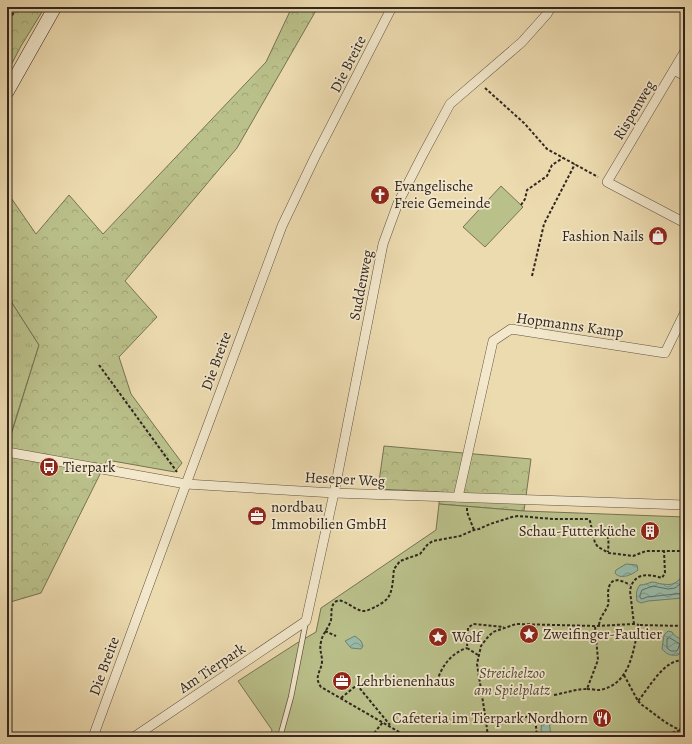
<svg xmlns="http://www.w3.org/2000/svg" width="692" height="744" font-family="Alegreya,serif">
<style>
.grass{fill:url(#grass-tufts);stroke:#767355}
.forest{fill:url(#forest-crowns);stroke:#767355}
.green{fill:#bac08a;stroke:#767355}
.water{fill:url(#water-waves);stroke:#6f7f72}
.lines{fill:none;stroke-linecap:round;stroke-linejoin:round}
.shore{stroke:#657064;stroke-width:1}
.lane-casing{stroke:#605344;stroke-width:6}
.street-casing{stroke:#605344;stroke-width:10}
.secondary-casing{stroke:#312620;stroke-width:14}
.path{stroke:#312620;stroke-width:2;stroke-dasharray:3 2;stroke-linecap:butt}
.lane{stroke:#f3e8cc;stroke-width:4.5}
.street{stroke:#f3e8cc;stroke-width:9}
.secondary{stroke:#f3e8cc;stroke-width:13}
.labels{text-anchor:middle;dominant-baseline:central;stroke-width:3.5;stroke-linejoin:round;paint-order:stroke}
.street-label{font-size:15px;fill:#312620;stroke:#f3e8cc}
.poi-label{font-size:15px;fill:#312620;stroke:#f3e8cc;text-anchor:start}
.park-label{font-size:15px;font-style:italic;fill:#534c3a;stroke:#f3e8cc}
</style>
<defs>
<pattern id="grass-tufts" width="24" height="20" patternUnits="userSpaceOnUse"><rect width="24" height="20" fill="#bac08a"/><path d="M3 7l-1-3M5 7V3M7 7l1-3M15 17l-1-3M17 17v-4M19 17l1-3" fill="none" stroke="#a0a577"/></pattern>
<pattern id="forest-crowns" width="20" height="18" patternUnits="userSpaceOnUse"><rect width="20" height="18" fill="#bac08a"/><path d="M2 6a3 3 0 1 1 6 0M12 15a3 3 0 1 1 6 0" fill="none" stroke="#a0a577"/></pattern>
<pattern id="water-waves" width="16" height="10" patternUnits="userSpaceOnUse"><rect width="16" height="10" fill="#99bba9"/><path d="M0 5q4-4 8 0t8 0" fill="none" stroke="#7d9889"/></pattern>
</defs>
<rect width="100%" height="100%" fill="#eddbb0"/>
<filter id="stains"><feTurbulence type="fractalNoise" baseFrequency=".005" numOctaves="4"/><feColorMatrix values="0 0 0 0 .2 0 0 0 0 .09 0 0 0 0 .02 0 0 0 .5 -.17"/></filter>
<radialGradient id="worn" r=".72"><stop offset=".6" stop-color="#630" stop-opacity="0"/><stop offset="1" stop-color="#630" stop-opacity=".3"/></radialGradient>
<polygon class="grass" points="7,295 39,345 9,440 7,440"/>
<g class="forest">
<polygon points="7,7 45,7 21,46 7,73"/>
<polygon points="292,7 318,7 237,148 125,281 157,317 119,357 131,394 182,463 175,472 107,460 41,593 7,603 7,448 39,345 7,295 7,192 36,234 69,195 103,234 266,62"/>
<polygon points="384,446 531,459 524,511 439,504 439,492 378,489"/>
</g>
<g class="green">
<polygon points="501,186 523,207 485,247 463,227"/>
<polygon points="439,504 524,511 685,517 685,735 679,737 270,737 272,730 238,681 297,643 316,632 321,608 436,530"/>
</g>
<g class="water">
<path d="M 626,564 L 637,565 L 638,570 C 632,575 620,580 615,573 L 616,570 Z"/>
<path d="M 685,575 L 685,596 L 683,598 L 648,601 L 641,603 L 637,601 C 636,594 636,590 640,585 C 645,585 648,583 652,582 C 656,582 659,584 662,584 C 676,586 675,582 685,575 Z"/>
<path d="M 668,631 L 672,632 C 675,638 681,637 684,643 C 684,648 682,651 678,655 C 672,656 667,655 662,649 L 664,635 Z"/>
<polygon points="355,636 361,641 363,646 361,649 351,648 345,641"/>
<polygon points="544,717 549,720 551,737 543,737 541,730 542,718"/>
</g>
<g class="lines">
<g class="shore">
<polyline points="685,580 675,588 668,589 653,586 642,590 640,595 640,598 642,599 647,597 685,593"/>
<polygon points="670,638 680,644 677,651 671,651 667,648 667,639"/>
</g>
<defs>
<polyline id="lane" points="280,737 291,697 306,621"/>
<g id="street">
<polyline points="685,51 607,182 685,223"/>
<polyline points="674,70 685,76"/>
<polyline points="7,452 186,484 334,493 685,505"/>
<polyline points="458,497 493,341 511,329 665,353 685,312"/>
<polyline points="93,737 186,484 282,226 315,157 392,7"/>
<polyline points="134,737 306,621 334,493 383,244 398,203 422,156 450,104 522,42 547,14 551,7"/>
</g>
<polyline id="secondary" points="7,92 55,7"/>
</defs>
<use href="#lane" class="lane-casing"/>
<use href="#street" class="street-casing"/>
<use href="#secondary" class="secondary-casing"/>
<g class="path">
<polyline points="7,24 17,7"/>
<polyline points="485,88 524,123 547,149 598,177"/>
<polyline points="521,205 525,199 527,190 547,176 552,165 563,158"/>
<polyline points="532,276 544,224 575,164"/>
<polyline points="99,365 177,472"/>
<polyline points="467,508 467,512 474,530"/>
<path d="M 593,532 C 610,532 609,537 608,552"/>
<path d="M 634,624 L 630,591 C 633,573 647,573 662,578 L 665,573 L 664,551"/>
<path d="M 599,625 C 600,616 605,613 608,605 C 609,601 608,597 608,593 C 609,576 620,579 630,585"/>
<polyline points="325,631 336,636"/>
<polyline points="478,655 467,648 468,628 473,624 504,627"/>
<path d="M 624,675 L 638,701 C 649,688 666,656 685,661"/>
<path d="M 437,681 C 442,666 451,653 467,648"/>
<path d="M 587,689 C 591,689 596,690 599,690 C 631,685 633,650 639,625 L 685,626"/>
<path d="M 554,695 C 566,693 575,689 587,689 L 598,660 L 595,626"/>
<polyline points="341,698 357,685 390,725"/>
<path d="M 638,701 L 642,705 C 653,712 673,731 685,730"/>
<polyline points="486,721 477,664 481,646 487,638 493,632 516,624 595,626 634,624 639,625"/>
<polyline points="371,737 383,722"/>
<path d="M 408,737 L 321,687 C 313,676 322,671 322,661 C 322,654 319,650 321,642 C 322,634 329,628 331,620 C 332,614 330,607 335,602 C 342,596 355,611 363,611 C 368,611 373,608 377,606 C 381,604 387,600 389,596 C 393,589 393,577 394,569 L 400,561 L 420,554 L 428,544 L 433,541 L 460,536 L 474,530 L 479,529 L 490,524 L 512,517 L 518,516 L 553,519 L 588,519 L 590,521 L 595,543 L 598,547 L 609,553 L 633,556 L 646,551 L 685,551"/>
<polyline points="488,737 486,721 535,716 537,737"/>
<polyline points="658,737 681,730"/>
</g>
<use href="#lane" class="lane"/>
<use href="#street" class="street"/>
<use href="#secondary" class="secondary"/>
</g>
<defs>
<symbol id="church-disc" viewBox="-11 -11 22 22"><circle r="9.5" fill="#8f2418" stroke="#f3e8cc"/><path d="M-1.2-6h2.4v3.5h3.3v2.4h-3.3V6h-2.4V-.1h-3.3v-2.4h3.3Z" fill="#fff"/></symbol>
<symbol id="shop-disc" viewBox="-11 -11 22 22"><circle r="9.5" fill="#8f2418" stroke="#f3e8cc"/><path d="M-5-2.5h2.3a2.7 3.5 0 0 1 5.4 0H5L5.5 6h-11ZM-1.5-2.5h3a1.5 2.3 0 0 0-3 0Z" fill="#fff"/></symbol>
<symbol id="bus-disc" viewBox="-11 -11 22 22"><circle r="9.5" fill="#8f2418" stroke="#f3e8cc"/><path d="M-5-6H5V4H4V6H2V4H-2V6H-4V4H-5ZM-3.5-4V0h7V-4ZM-3.5 1.2v1.5H-2V1.2ZM2 1.2v1.5H3.5V1.2Z" fill="#fff"/></symbol>
<symbol id="office-disc" viewBox="-11 -11 22 22"><circle r="9.5" fill="#8f2418" stroke="#f3e8cc"/><path d="M-6-3h4V-5.5h4V-3h4V5H-6ZM-1-4.5V-3h2v-1.5ZM-6 0V1H6V0Z" fill="#fff"/></symbol>
<symbol id="building-disc" viewBox="-11 -11 22 22"><circle r="9.5" fill="#8f2418" stroke="#f3e8cc"/><path d="M-4-6H4V6H1V3H-1V6H-4ZM-2.5-4.3h1.7v1.8h-1.7ZM.8-4.3h1.7v1.8H.8ZM-2.5-1h1.7V.8h-1.7ZM.8-1h1.7V.8H.8Z" fill="#fff"/></symbol>
<symbol id="sight-disc" viewBox="-11 -11 22 22"><circle r="9.5" fill="#8f2418" stroke="#f3e8cc"/><path d="M0-6L1.8-2.2L6-1.7L2.9 1.2L3.7 5.4L0 3.3L-3.7 5.4L-2.9 1.2L-6-1.7L-1.8-2.2Z" fill="#fff"/></symbol>
<symbol id="restaurant-disc" viewBox="-11 -11 22 22"><circle r="9.5" fill="#8f2418" stroke="#f3e8cc"/><path d="M-5-6h1v4h1v-4h1v4h1v-4h1v5L-1.5 .5V6h-2V.5L-5-1ZM5-6V6H3V1.5H1.5Q1.5-4 5-6Z" fill="#fff"/></symbol>
</defs>
<g fill-rule="evenodd">
<use href="#church-disc" x="369" y="184" width="22" height="22"/>
<use href="#shop-disc" x="647" y="225" width="22" height="22"/>
<use href="#bus-disc" x="38" y="456" width="22" height="22"/>
<use href="#office-disc" x="246" y="505" width="22" height="22"/>
<use href="#building-disc" x="639" y="520" width="22" height="22"/>
<use href="#sight-disc" x="518" y="623" width="22" height="22"/>
<use href="#sight-disc" x="427" y="626" width="22" height="22"/>
<use href="#office-disc" x="331" y="670" width="22" height="22"/>
<use href="#restaurant-disc" x="591" y="707" width="22" height="22"/>
</g>
<g class="labels">
<g class="street-label">
<text transform="translate(348 64) rotate(-63)">Die Breite</text>
<text transform="translate(634 110) rotate(-59)">Rispenweg</text>
<text transform="translate(361 285) rotate(-79)">Suddenweg</text>
<text transform="translate(570 325) rotate(8)">Hopmanns Kamp</text>
<text transform="translate(216 361) rotate(-70)">Die Breite</text>
<text transform="translate(345 479) rotate(3)">Heseper Weg</text>
<text transform="translate(104 666) rotate(-70)">Die Breite</text>
<text transform="translate(212 668) rotate(-34)">Am Tierpark</text>
</g>
<g class="poi-label">
<text x="394" y="186">Evangelische<tspan x="394" dy="17">Freie Gemeinde</tspan></text>
<text x="644" y="236" text-anchor="end">Fashion Nails</text>
<text x="63" y="467">Tierpark</text>
<text x="271" y="507">nordbau<tspan x="271" dy="17">Immobilien GmbH</tspan></text>
<text x="636" y="531" text-anchor="end">Schau-Futterküche</text>
<text x="543" y="634">Zweifinger-Faultier</text>
<text x="452" y="637">Wolf</text>
<text x="356" y="681">Lehrbienenhaus</text>
<text x="588" y="718" text-anchor="end">Cafeteria im Tierpark Nordhorn</text>
</g>
<g class="park-label">
<text x="512" y="673">Streichelzoo<tspan x="512" dy="17">am Spielplatz</tspan></text>
</g>
</g>
<rect width="692" height="744" fill="none" stroke="#eddbb0" stroke-width="24"/>
<rect x="8" y="8" width="676" height="728" fill="none" stroke="#312620" stroke-width="2"/>
<rect x="12" y="12" width="668" height="720" fill="none" stroke="#312620"/>
<rect width="100%" height="100%" filter="url(#stains)"/>
<rect width="100%" height="100%" fill="url(#worn)"/>
</svg>
